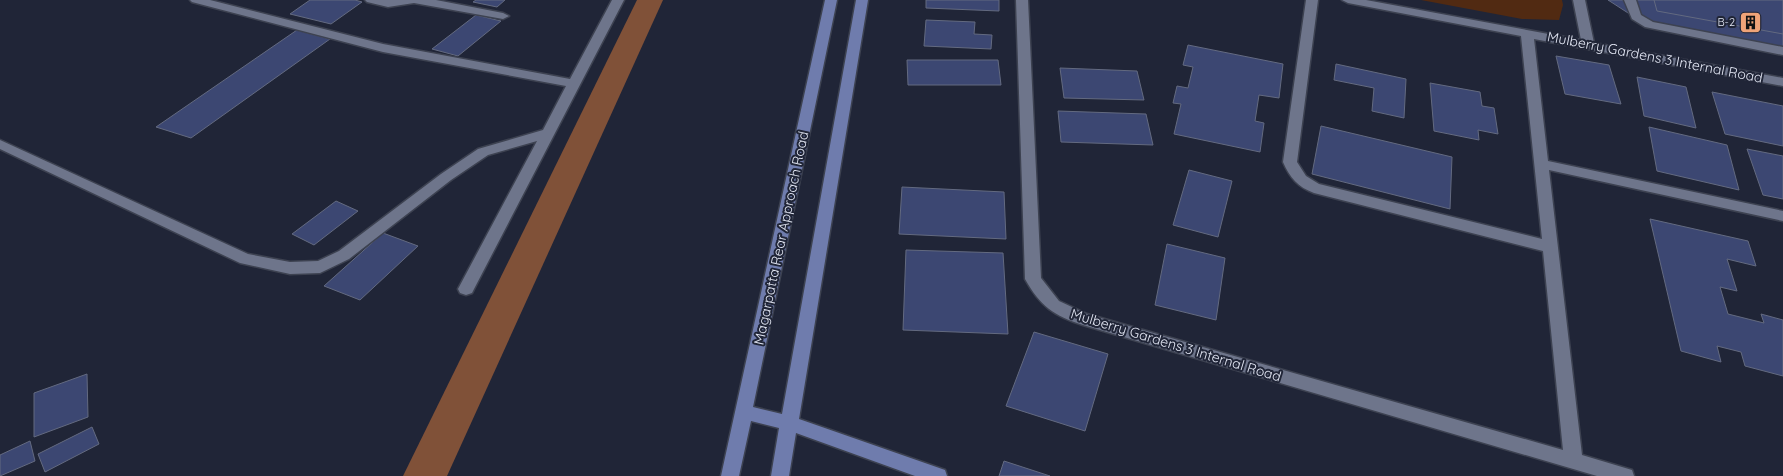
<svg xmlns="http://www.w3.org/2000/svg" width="1783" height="476" font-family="Quicksand,sans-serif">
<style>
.green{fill:#512a12}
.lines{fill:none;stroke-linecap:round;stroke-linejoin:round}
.canal{fill:#805138;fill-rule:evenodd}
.building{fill:#3c4772;stroke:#636a80}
.lane-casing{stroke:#3d4251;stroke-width:3}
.street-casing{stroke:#3d4251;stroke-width:3}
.secondary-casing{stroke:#3d4251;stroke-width:3}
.lane{fill:#6e758b;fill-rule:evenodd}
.street{fill:#6e758b;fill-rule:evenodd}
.secondary{fill:#6f7cad;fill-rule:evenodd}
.labels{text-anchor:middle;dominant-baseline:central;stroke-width:4;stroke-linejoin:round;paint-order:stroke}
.far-poi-label{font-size:11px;fill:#e3e7f4;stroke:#202537;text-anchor:end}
.street-label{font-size:14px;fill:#e3e7f4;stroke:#202537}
</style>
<rect width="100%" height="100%" fill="#202537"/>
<polygon class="green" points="1421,0 1562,0 1563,5 1559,20 1522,19"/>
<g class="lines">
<polygon class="canal" points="637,0 663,0 447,476 403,476"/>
</g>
<g class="building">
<polygon points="310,0 355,0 362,2 331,24 290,14"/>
<polygon points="476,0 505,0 497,7 473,2"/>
<polygon points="926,0 999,0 999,11 926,8"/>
<polygon points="1608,0 1783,0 1783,53 1642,22"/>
<polygon points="1654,0 1783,0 1783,34 1657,11"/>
<polygon points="476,15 501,21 458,56 432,49"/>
<polygon points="926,20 975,22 974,34 992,35 991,49 924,46"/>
<polygon points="297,30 330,39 191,138 156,127"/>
<polygon points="1188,45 1283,64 1279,98 1259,95 1255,121 1264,123 1260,152 1174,134 1181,104 1173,103 1177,86 1188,88 1193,67 1183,65"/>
<polygon points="1556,56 1609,65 1621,104 1565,94"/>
<polygon points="907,60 998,60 1001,85 908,85"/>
<polygon points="1336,64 1406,79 1404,118 1372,111 1374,88 1334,80"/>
<polygon points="1060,68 1137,71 1144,100 1064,98"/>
<polygon points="1637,77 1686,87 1696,128 1644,116"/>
<polygon points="1430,83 1480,92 1482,106 1494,108 1498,134 1478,130 1479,140 1434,131"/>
<polygon points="1712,92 1783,106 1783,146 1725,134"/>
<polygon points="1058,111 1146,114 1153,145 1061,142"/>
<polygon points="1321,126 1452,157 1450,209 1312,174"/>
<polygon points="1649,127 1727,145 1739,190 1657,171"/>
<polygon points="1747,149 1783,156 1783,199 1763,195"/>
<polygon points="1189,170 1232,181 1218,237 1173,225"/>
<polygon points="902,187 1004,192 1006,239 899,234"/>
<polygon points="336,201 358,211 314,245 292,234"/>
<polygon points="1650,219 1748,241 1756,266 1727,259 1737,291 1720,287 1728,314 1764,323 1761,314 1783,320 1783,376 1745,366 1741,352 1717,346 1721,362 1681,351"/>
<polygon points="383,233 418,246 360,300 324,286"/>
<polygon points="1167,244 1225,258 1216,320 1155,305"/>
<polygon points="906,250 1003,253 1008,334 903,330"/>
<polygon points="1034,332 1108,354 1085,431 1006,406"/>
<polygon points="87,374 88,417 34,437 34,393"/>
<polygon points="92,427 99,444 45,472 38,454"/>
<polygon points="30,441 35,461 0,476 0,455"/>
<polygon points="1004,461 1050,476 999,476"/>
</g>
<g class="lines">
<defs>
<polygon id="lane" points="1624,0 1636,0 1641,15 1653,22 1783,47 1783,55 1645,27 1632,19"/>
<g id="street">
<polygon points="190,0 210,0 383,44 570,79 612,0 624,0 474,289 472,293 466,295 460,293 458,289 537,141 488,155 451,180 349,259 320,273 290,274 240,263 0,149 0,140 248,254 290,262 318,261 339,251 441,174 478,149 543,130 566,86 383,52 192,2"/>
<polygon points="365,0 436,0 503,13 509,16 503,19 414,3 388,7 367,2"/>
<path d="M 1016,0 L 1028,0 L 1041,278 L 1059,301 L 1087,314 L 1563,450 L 1543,251 L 1314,193 C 1298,187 1290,178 1283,162 L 1306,0 L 1318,0 L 1297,162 L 1306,176 L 1319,184 L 1542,239 L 1521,36 L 1348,3 L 1342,0 L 1366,0 L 1581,40 L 1573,0 L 1585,0 L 1594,43 L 1783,78 L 1783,86 L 1534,39 L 1548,161 L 1783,211 L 1783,221 L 1549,170 L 1582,455 L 1632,470 L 1634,476 L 1597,476 L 1083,325 C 1054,316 1040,306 1025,279 Z"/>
</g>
<polygon id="secondary" points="825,0 837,0 753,407 782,414 856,0 868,0 799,419 945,470 947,476 915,476 796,433 789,476 771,476 779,428 751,421 739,476 721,476"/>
</defs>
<use href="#lane" class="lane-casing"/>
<use href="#street" class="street-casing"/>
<use href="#secondary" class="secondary-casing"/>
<use href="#lane" class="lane"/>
<use href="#street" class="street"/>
<use href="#secondary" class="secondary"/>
</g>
<defs>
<symbol id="building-square" viewBox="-11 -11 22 22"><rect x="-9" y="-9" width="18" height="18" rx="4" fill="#f0a378" stroke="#202537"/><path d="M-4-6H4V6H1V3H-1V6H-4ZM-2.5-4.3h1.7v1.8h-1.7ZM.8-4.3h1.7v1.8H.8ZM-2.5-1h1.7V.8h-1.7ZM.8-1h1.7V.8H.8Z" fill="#111"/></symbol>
</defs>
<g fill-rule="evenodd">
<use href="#building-square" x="1738" y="10" width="25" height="25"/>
</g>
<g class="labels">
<g class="far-poi-label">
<text x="1735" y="22">B-2</text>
</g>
<g class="street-label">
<text transform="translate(1655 57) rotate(11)">Mulberry Gardens 3 Internal Road</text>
<text transform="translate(781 238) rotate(-78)">Magarpatta Rear Approach Road</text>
<text transform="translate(1176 345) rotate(17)">Mulberry Gardens 3 Internal Road</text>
</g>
</g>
</svg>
